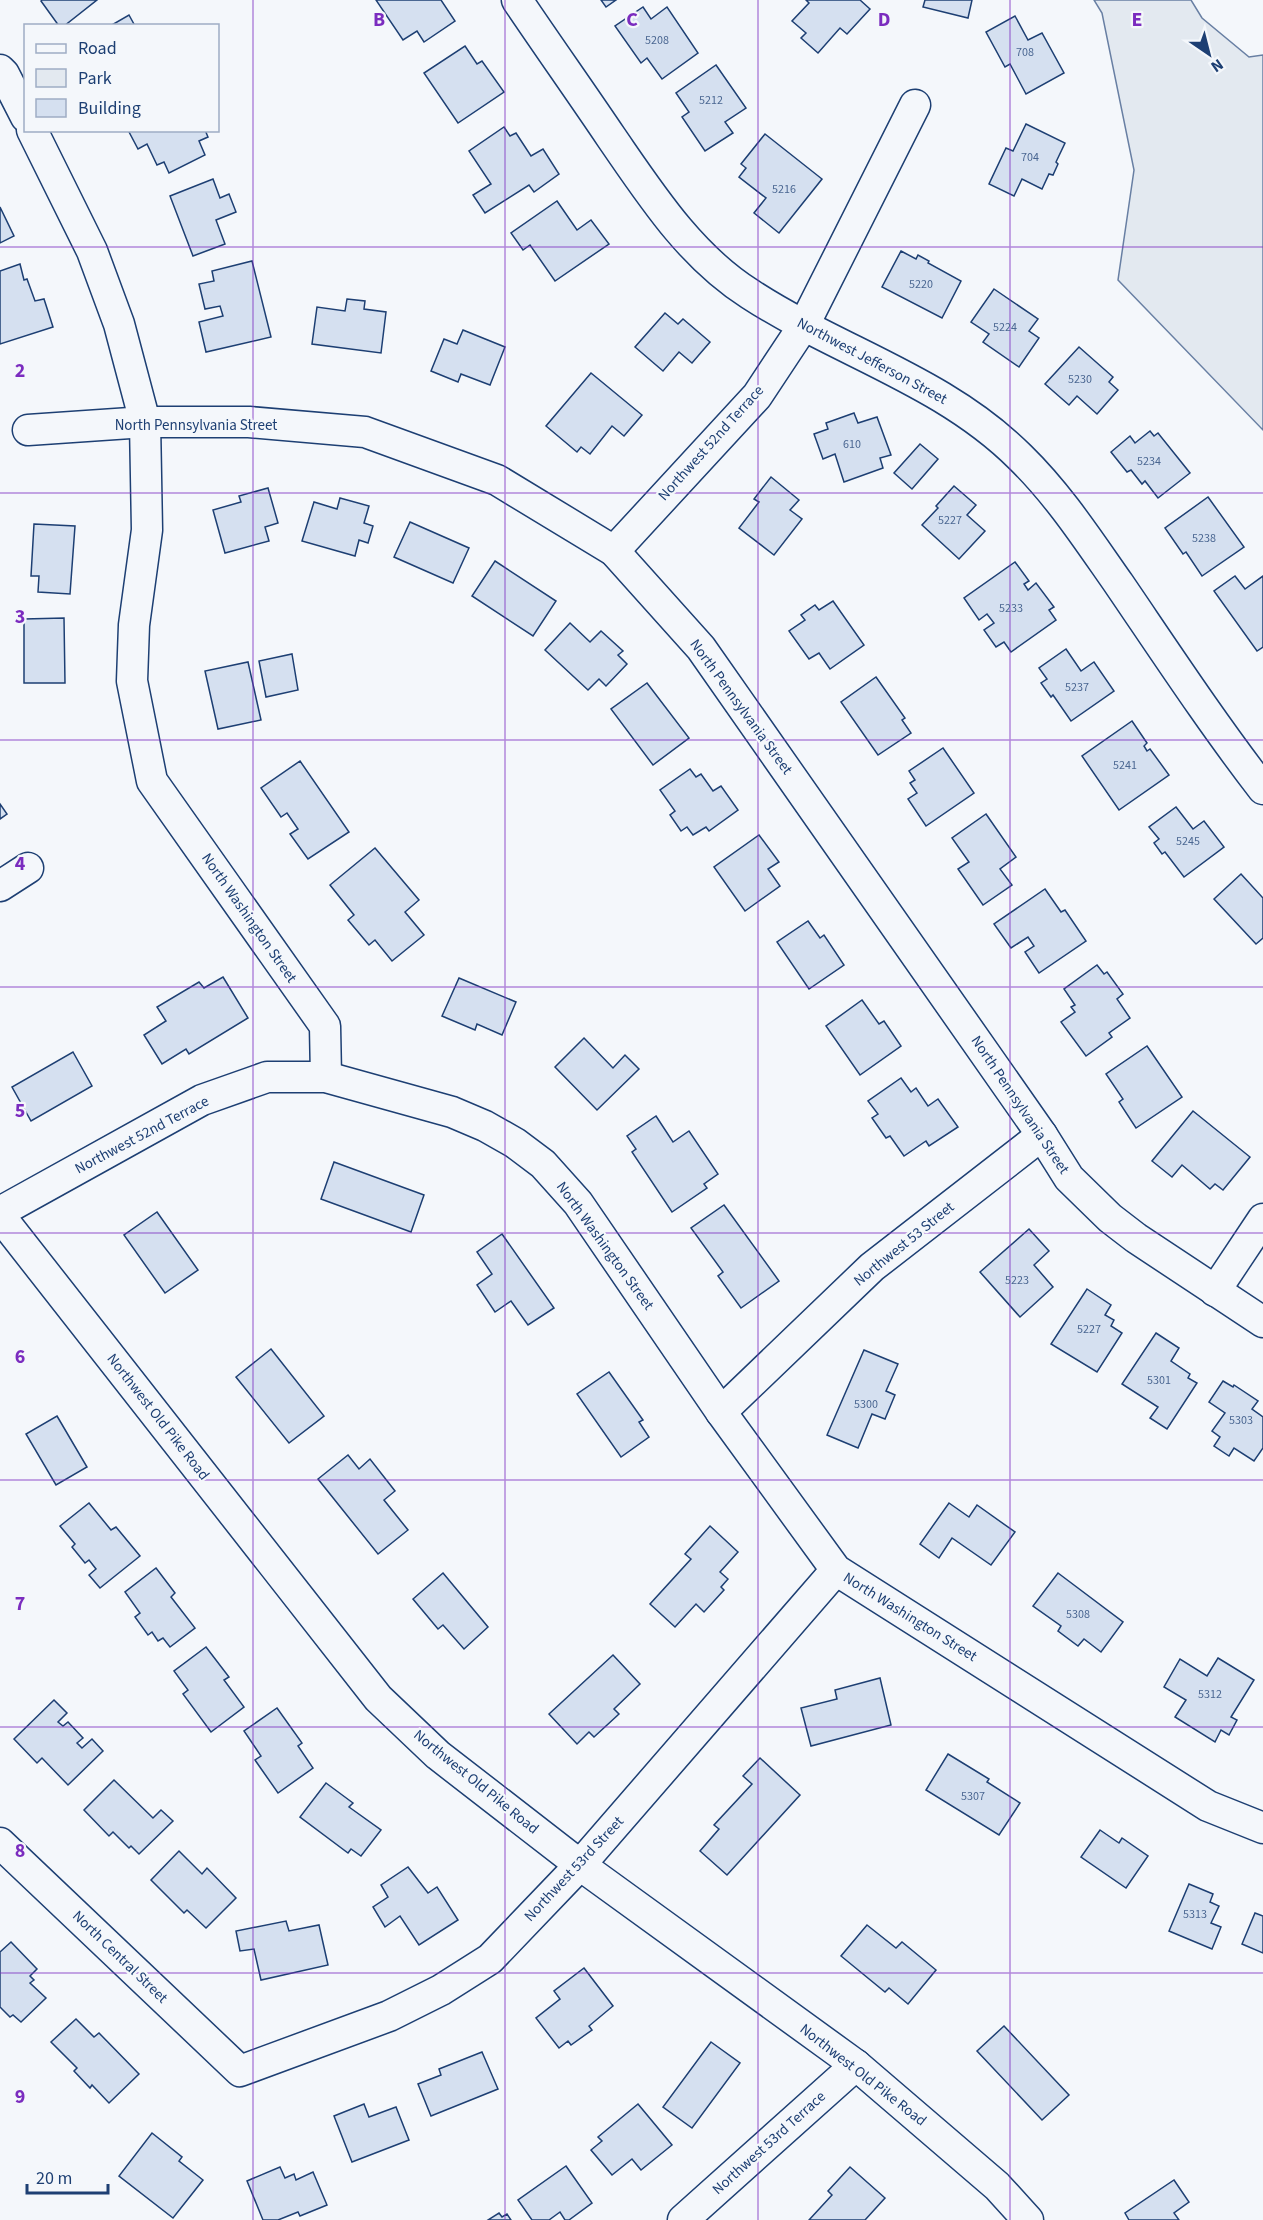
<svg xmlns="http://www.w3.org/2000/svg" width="1263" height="2220" font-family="'Source Sans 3',sans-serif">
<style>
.green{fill:#e3e9f0;stroke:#687fa3;stroke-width:1.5}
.building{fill:#d5e0f0;stroke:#1d3f73;stroke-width:1.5}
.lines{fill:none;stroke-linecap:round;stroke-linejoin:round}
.minor-casing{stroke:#1d3f73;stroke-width:33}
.minor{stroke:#f4f7fb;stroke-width:30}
.grid{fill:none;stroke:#7b2cbf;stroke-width:1.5;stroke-opacity:0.55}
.labels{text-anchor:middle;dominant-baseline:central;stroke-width:4.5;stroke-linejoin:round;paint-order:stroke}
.number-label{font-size:12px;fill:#4b6792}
.street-label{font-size:15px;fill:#1d3f73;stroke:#f4f7fb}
.grid-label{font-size:20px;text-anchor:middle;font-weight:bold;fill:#7b2cbf;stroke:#f4f7fb;stroke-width:4.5;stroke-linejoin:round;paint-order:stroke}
</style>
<rect width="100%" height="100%" fill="#f4f7fb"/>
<polygon class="green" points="1094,0 1191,0 1202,18 1249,57 1263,55 1263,430 1118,280 1134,170 1102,13"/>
<g class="building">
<polygon points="42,0 97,0 64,26 59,26 41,1"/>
<polygon points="376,0 441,0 455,21 424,42 417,31 403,40"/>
<polygon points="601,0 616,0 606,7"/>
<polygon points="806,0 860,0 870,9 847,34 840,28 818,53 801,38 806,33 792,21 809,3"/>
<polygon points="925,0 972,0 968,18 923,7"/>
<polygon points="643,7 651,19 667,7 698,53 662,79 647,58 641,63 615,26"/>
<polygon points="129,15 135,26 110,26"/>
<polygon points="1015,16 1028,40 1042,33 1064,73 1026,94 1010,64 1005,67 986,32"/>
<polygon points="465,46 477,64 482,61 504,92 458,123 424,73"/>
<polygon points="716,65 746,108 725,122 733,133 705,151 682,117 689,112 676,93"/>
<polygon points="1026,124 1065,143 1056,162 1058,164 1053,175 1049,174 1042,189 1022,179 1014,196 989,184 1006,148 1013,151"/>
<polygon points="504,127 510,136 516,133 531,156 543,149 559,174 534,192 529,185 485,213 473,195 491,184 469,151"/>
<polygon points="128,130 205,130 208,137 199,141 205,155 169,173 164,162 157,165 147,144 138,149"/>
<polygon points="765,134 822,179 779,233 754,213 766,198 739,177 746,168 741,164"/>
<polygon points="213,179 220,198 229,194 236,212 216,220 225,244 193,256 170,196"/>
<polygon points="557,201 577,230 591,220 609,244 555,281 530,245 523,250 511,233"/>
<polygon points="0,207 14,236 0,243"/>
<polygon points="901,251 916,259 918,255 929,261 928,263 961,281 942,318 882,287"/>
<polygon points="252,261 271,337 206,352 199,322 223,316 220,306 205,309 199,284 214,281 212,271"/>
<polygon points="20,264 24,280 27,279 35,301 44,299 53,327 0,344 0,271"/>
<polygon points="994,289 1038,319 1029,331 1039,338 1019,367 983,342 989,334 971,322"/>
<polygon points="347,299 365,301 364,309 386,312 381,353 312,344 317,307 345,311"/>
<polygon points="665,313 678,324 683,319 710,342 692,363 679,352 663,371 635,347"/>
<polygon points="463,330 505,347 490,385 461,374 458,382 431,371 444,339 457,344"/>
<polygon points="1079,347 1113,377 1109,382 1118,390 1097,414 1077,396 1069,405 1045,384"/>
<polygon points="591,373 642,415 624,436 612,426 590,454 581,447 577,452 546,426"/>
<polygon points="854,413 858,423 877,417 891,455 880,458 883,468 844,482 835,454 823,459 814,434 828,429 826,423"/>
<polygon points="1150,431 1154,436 1158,433 1190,473 1158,498 1145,481 1142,484 1131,470 1127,472 1111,452 1130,436 1135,443"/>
<polygon points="920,444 938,459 912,489 894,473"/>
<polygon points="771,477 799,500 790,510 802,519 774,555 739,528 759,502 754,499"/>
<polygon points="954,486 976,505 967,515 985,531 959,559 922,525 938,508 936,506"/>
<polygon points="268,488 278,523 265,527 269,541 225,553 213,510 241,502 239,496"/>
<polygon points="1208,497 1244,547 1202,576 1186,552 1183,554 1165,528"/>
<polygon points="340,498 369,506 364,523 373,526 368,543 359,540 355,556 302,541 314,502 337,509"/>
<polygon points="410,522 469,548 453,583 394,557"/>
<polygon points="34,524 75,526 70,594 38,592 39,576 31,576"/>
<polygon points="495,561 556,601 533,636 472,596"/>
<polygon points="1015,562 1029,581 1024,584 1028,590 1036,583 1054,607 1049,610 1056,620 1011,652 1004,642 996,647 984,630 994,623 987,614 979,620 964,598"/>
<polygon points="1235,576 1245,589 1263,576 1263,647 1257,651 1214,591"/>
<polygon points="833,601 864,645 830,669 819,653 809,659 789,631 805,620 801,615 815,605 819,610"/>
<polygon points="64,618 65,683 24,683 24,619"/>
<polygon points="570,623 590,642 601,631 623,651 618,655 627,664 606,686 599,679 588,690 545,650"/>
<polygon points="1066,649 1081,671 1094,662 1114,691 1071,721 1053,695 1051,697 1041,683 1047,679 1039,668"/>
<polygon points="292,654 298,690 266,697 259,661"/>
<polygon points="248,662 261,720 218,729 205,671"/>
<polygon points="876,677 905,718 902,720 911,733 878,755 841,702"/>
<polygon points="647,683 689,738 653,765 611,709"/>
<polygon points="1132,721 1147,743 1144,746 1147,751 1150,749 1169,775 1119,810 1082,756"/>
<polygon points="943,748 974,793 926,826 908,799 917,793 910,783 915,780 909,771"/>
<polygon points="300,761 349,832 308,859 290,834 298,829 287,813 281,817 261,788"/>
<polygon points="690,769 696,777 701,774 713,791 721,786 738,810 709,831 706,827 693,835 687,827 681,831 670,815 675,811 660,790"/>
<polygon points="0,804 7,814 0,819"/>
<polygon points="1176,807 1193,829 1204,821 1224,847 1184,877 1165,852 1162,854 1154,843 1159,839 1149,827"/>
<polygon points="986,814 1016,857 1000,869 1012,885 983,905 958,869 969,862 952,838"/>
<polygon points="759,835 779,862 768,869 780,886 745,911 714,867"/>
<polygon points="375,848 419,900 405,912 424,935 392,961 375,940 369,945 348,920 354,915 330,885"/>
<polygon points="1241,874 1263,898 1263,938 1256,944 1214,899"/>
<polygon points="1045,889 1061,912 1065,910 1086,941 1039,973 1025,952 1034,946 1028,937 1011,948 994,924"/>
<polygon points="808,921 820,938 824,935 844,965 809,989 777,942"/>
<polygon points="1097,965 1104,974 1107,972 1123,994 1117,999 1130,1018 1109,1033 1112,1037 1086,1056 1061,1022 1075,1012 1071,1007 1075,1005 1064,989"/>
<polygon points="223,977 248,1018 189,1054 186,1049 162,1064 144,1035 166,1021 157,1007 199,982 204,988"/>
<polygon points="459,978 516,1002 502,1035 477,1024 475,1030 442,1016"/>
<polygon points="862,1000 879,1024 884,1021 901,1046 860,1075 826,1026"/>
<polygon points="584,1038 613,1068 625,1055 639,1069 597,1110 555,1067"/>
<polygon points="1147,1046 1182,1097 1136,1128 1119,1102 1123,1099 1106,1074"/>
<polygon points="73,1052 92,1086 31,1121 12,1087"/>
<polygon points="901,1078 911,1092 916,1088 928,1106 938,1099 958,1127 929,1146 926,1141 904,1156 890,1136 886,1138 872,1118 878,1114 868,1101"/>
<polygon points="1193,1111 1250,1157 1223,1190 1215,1184 1210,1189 1182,1165 1172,1177 1152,1161"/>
<polygon points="656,1116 673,1142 689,1131 718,1174 704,1184 707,1188 672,1212 632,1152 636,1149 627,1136"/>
<polygon points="334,1162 424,1195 411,1232 321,1199"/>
<polygon points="724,1205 779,1281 741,1308 718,1276 723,1272 691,1228"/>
<polygon points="157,1212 198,1270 165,1293 124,1235"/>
<polygon points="1029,1229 1049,1251 1034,1265 1053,1287 1020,1317 980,1272"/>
<polygon points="502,1234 554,1308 528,1325 511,1301 495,1312 477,1285 492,1274 477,1252"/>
<polygon points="1087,1289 1111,1305 1105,1315 1114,1320 1111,1326 1122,1333 1097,1372 1051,1344"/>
<polygon points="1156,1333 1179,1348 1171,1361 1190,1374 1188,1378 1197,1383 1167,1429 1150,1418 1158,1407 1122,1384"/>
<polygon points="271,1349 324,1416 289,1443 236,1377"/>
<polygon points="864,1350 898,1364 886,1391 895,1395 885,1419 872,1414 858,1448 827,1435"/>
<polygon points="609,1372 643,1420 639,1422 649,1437 621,1457 577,1394"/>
<polygon points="1223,1381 1233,1387 1234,1385 1258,1401 1252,1409 1263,1417 1263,1448 1254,1461 1234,1448 1229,1456 1214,1446 1220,1437 1212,1431 1225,1413 1209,1402"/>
<polygon points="57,1416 87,1467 56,1485 26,1434"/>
<polygon points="348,1455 359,1469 370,1459 395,1491 384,1500 408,1530 378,1554 318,1479"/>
<polygon points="89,1503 111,1530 116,1527 140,1556 100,1588 89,1575 96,1569 89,1560 85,1563 72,1547 75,1544 60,1526"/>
<polygon points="949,1503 969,1517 977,1505 1015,1532 991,1565 952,1538 939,1558 920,1544"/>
<polygon points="710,1526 738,1552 720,1572 728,1579 721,1587 724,1590 704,1612 696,1604 675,1627 650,1604 691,1559 685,1554"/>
<polygon points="156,1568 175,1593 171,1597 195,1628 170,1647 163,1638 158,1641 152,1632 148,1635 135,1617 140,1613 125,1592"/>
<polygon points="443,1573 488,1627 464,1649 443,1625 438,1629 413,1599"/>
<polygon points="1058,1573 1123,1622 1101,1652 1084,1639 1078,1646 1058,1631 1061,1626 1033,1606"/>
<polygon points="206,1647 229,1677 224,1680 244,1707 211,1732 183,1694 188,1690 174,1671"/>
<polygon points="613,1655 640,1684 614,1709 619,1714 594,1737 589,1732 577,1744 549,1714"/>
<polygon points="1218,1658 1254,1680 1231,1717 1237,1720 1229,1735 1221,1730 1215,1742 1175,1717 1186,1700 1164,1687 1180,1659 1207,1676"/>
<polygon points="880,1678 891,1725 811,1746 801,1708 837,1699 835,1690"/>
<polygon points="54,1700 67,1713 58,1722 63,1726 68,1722 83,1738 77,1743 82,1748 92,1739 103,1751 68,1785 42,1758 37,1763 14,1739"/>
<polygon points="277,1708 302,1743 298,1746 313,1768 278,1793 255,1760 261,1756 244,1731"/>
<polygon points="948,1754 989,1779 987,1782 1020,1803 999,1835 926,1790"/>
<polygon points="760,1758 800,1795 727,1875 700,1851 719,1829 714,1825 752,1784 743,1776"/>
<polygon points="114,1780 153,1818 161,1810 173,1821 139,1854 131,1846 129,1848 113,1832 109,1836 84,1810"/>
<polygon points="326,1783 353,1803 349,1807 381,1830 361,1856 351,1849 348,1853 300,1817"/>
<polygon points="1100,1830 1119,1843 1122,1838 1148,1856 1126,1888 1081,1857"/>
<polygon points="179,1851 202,1874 207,1868 236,1898 206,1928 187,1910 184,1913 151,1880"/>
<polygon points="408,1867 428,1893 437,1887 458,1920 419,1945 400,1916 385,1927 373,1907 388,1897 381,1885"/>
<polygon points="1189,1884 1213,1894 1210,1902 1219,1906 1211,1923 1221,1927 1212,1949 1169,1931"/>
<polygon points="1255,1913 1263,1916 1263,1953 1242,1944"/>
<polygon points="286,1921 289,1931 319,1925 328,1965 261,1980 254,1949 240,1951 236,1931"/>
<polygon points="867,1925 896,1948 902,1942 936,1970 908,2004 889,1988 885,1992 841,1956"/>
<polygon points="11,1942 37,1969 30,1976 34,1980 30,1983 46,1998 21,2022 13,2015 10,2017 0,2007 0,1952"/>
<polygon points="584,1968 613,2006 589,2026 592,2030 571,2045 568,2041 559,2048 536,2018 560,1999 554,1991"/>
<polygon points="76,2019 94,2037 99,2033 139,2074 109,2103 92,2085 90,2088 74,2071 77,2068 51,2042"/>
<polygon points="1004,2026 1069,2095 1042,2120 977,2051"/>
<polygon points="711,2042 740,2063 692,2128 663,2107"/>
<polygon points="482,2052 498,2089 431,2116 418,2084 441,2075 439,2069"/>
<polygon points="364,2104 369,2117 396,2107 409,2140 352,2162 334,2116"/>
<polygon points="638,2104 672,2145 641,2170 632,2159 612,2175 591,2150 602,2141 598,2137"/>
<polygon points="152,2133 182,2157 179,2161 203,2180 173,2218 119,2176"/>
<polygon points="566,2166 592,2203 569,2220 565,2220 560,2212 549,2220 532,2220 518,2200"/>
<polygon points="280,2167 285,2178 294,2174 296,2180 313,2172 327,2205 300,2216 298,2212 278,2220 263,2220 247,2181"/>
<polygon points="850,2167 885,2198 865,2220 809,2220 832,2195 828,2191"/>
<polygon points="1174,2180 1189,2202 1174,2213 1179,2220 1129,2220 1125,2213"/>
<polygon points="499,2213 502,2217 507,2214 511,2220 488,2220"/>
</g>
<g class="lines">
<defs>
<g id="minor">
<path d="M 517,0 C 548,46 580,91 611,137 C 651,195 690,256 750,294 C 839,352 944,381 1020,457 C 1059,495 1088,540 1119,584 C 1166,653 1212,723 1263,789"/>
<polyline points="0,70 4,74 26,117"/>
<polyline points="32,130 92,251 119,324 145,422 147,530 134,625 132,681 152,781 325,1026 326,1077"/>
<polyline points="28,430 145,422 249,422 365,432 497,480 614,551 701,648 1042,1135 1069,1178 1110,1218 1136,1238 1263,1322"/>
<polyline points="614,551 757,396 804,325 915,105"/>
<polyline points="0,886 28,868"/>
<polyline points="0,1212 202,1100 267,1077 326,1077 452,1112 485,1126 515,1143 543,1164 578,1203 721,1412 836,1570 1208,1806 1263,1828"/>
<polyline points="0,1216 378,1698 438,1755 580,1865 856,2065 997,2186 1028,2220"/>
<polyline points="1215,1291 1263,1219"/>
<polyline points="721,1412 872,1267 1042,1135"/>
<polyline points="0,1843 240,2071 389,2016 441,1990 490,1959 580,1865 836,1570"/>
<polyline points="683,2220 856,2065"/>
</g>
</defs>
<use href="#minor" class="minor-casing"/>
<use href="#minor" class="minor"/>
</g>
<path class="grid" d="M 253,0 L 253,2220M 505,0 L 505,2220M 758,0 L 758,2220M 1010,0 L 1010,2220M 0,247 L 1263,247M 0,493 L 1263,493M 0,740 L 1263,740M 0,987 L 1263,987M 0,1233 L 1263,1233M 0,1480 L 1263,1480M 0,1727 L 1263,1727M 0,1973 L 1263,1973"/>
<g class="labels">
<g class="number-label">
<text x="657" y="40">5208</text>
<text x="1025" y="52">708</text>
<text x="711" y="100">5212</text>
<text x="1030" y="157">704</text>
<text x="784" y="189">5216</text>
<text x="921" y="284">5220</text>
<text x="1005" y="327">5224</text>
<text x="1080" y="379">5230</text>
<text x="852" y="444">610</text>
<text x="1149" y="461">5234</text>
<text x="950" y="520">5227</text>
<text x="1204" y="538">5238</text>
<text x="1011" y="608">5233</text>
<text x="1077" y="687">5237</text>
<text x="1125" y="765">5241</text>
<text x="1188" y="841">5245</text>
<text x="1017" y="1280">5223</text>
<text x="1089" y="1329">5227</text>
<text x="1159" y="1380">5301</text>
<text x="866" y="1404">5300</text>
<text x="1241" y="1420">5303</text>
<text x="1078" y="1614">5308</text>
<text x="1210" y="1694">5312</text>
<text x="973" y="1796">5307</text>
<text x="1195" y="1914">5313</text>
</g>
<g class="street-label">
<text transform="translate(872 361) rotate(28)">Northwest Jefferson Street</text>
<text x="196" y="425">North Pennsylvania Street</text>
<text transform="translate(711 443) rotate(-48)">Northwest 52nd Terrace</text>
<text transform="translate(741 707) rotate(54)">North Pennsylvania Street</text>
<text transform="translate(249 918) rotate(55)">North Washington Street</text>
<text transform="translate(1020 1105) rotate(56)">North Pennsylvania Street</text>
<text transform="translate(142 1135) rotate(-28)">Northwest 52nd Terrace</text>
<text transform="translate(904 1244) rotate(-39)">Northwest 53 Street</text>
<text transform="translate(605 1246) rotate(54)">North Washington Street</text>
<text transform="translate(158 1417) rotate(52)">Northwest Old Pike Road</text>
<text transform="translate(910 1617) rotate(32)">North Washington Street</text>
<text transform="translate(476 1782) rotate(39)">Northwest Old Pike Road</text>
<text transform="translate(574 1869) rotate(-47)">Northwest 53rd Street</text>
<text transform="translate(120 1957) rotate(44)">North Central Street</text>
<text transform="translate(863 2075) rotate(38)">Northwest Old Pike Road</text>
<text transform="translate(769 2143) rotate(-42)">Northwest 53rd Terrace</text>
</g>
</g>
<g class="grid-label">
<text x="379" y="26">B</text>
<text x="632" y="26">C</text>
<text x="884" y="26">D</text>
<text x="1137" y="26">E</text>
<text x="20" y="377">2</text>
<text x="20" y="623">3</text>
<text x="20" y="870">4</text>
<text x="20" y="1117">5</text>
<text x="20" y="1363">6</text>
<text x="20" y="1610">7</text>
<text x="20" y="1857">8</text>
<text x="20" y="2103">9</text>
</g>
<rect x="24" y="24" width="195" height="108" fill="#f4f7fb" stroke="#9eadc5" stroke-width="1.5"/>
<rect x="36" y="44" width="30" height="9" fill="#f4f7fb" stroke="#9eadc5" stroke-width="1.5"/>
<text x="78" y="54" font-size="18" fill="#1d3f73">Road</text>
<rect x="36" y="69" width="30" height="18" fill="#e3e9f0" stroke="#9eadc5" stroke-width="1.5"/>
<text x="78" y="84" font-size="18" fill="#1d3f73">Park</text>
<rect x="36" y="99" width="30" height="18" fill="#d5e0f0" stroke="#9eadc5" stroke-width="1.5"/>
<text x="78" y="114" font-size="18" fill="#1d3f73">Building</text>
<g transform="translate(1209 54) rotate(145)" stroke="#f4f7fb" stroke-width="4.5" paint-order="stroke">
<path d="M0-4.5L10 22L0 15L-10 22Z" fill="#1d3f73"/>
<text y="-9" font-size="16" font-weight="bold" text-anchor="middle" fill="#1d3f73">N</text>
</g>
<path d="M27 2184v9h81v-9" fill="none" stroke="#1d3f73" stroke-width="3"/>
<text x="36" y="2184" font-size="18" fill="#1d3f73" stroke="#f4f7fb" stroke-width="4.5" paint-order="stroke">20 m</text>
</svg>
